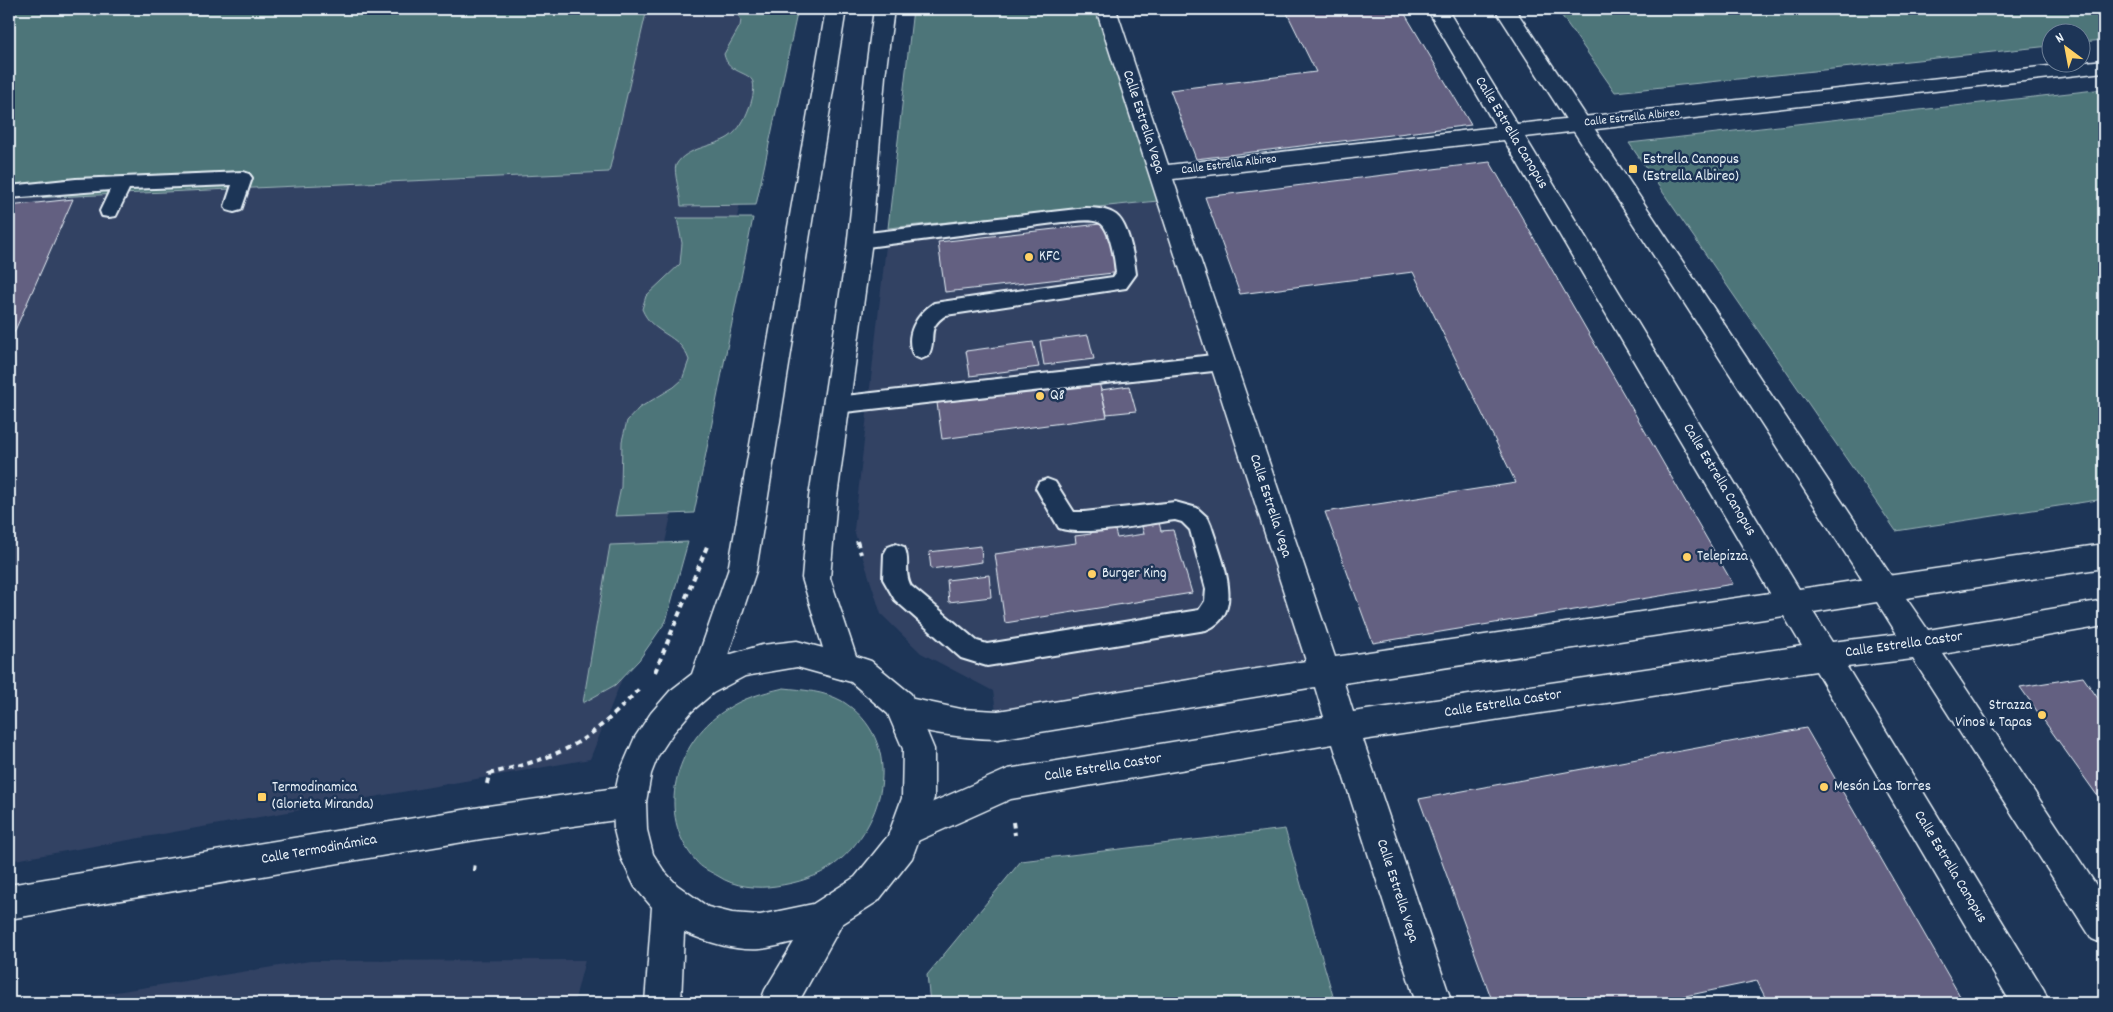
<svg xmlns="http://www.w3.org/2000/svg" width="2113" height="1012" font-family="Dekko,sans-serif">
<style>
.built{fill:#324264}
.green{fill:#4e7579;stroke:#9bb3b8}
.building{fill:#636181;stroke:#e8f1f8}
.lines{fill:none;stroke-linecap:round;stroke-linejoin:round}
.lane-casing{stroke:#e8f1f8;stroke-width:4}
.street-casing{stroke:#e8f1f8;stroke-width:3}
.secondary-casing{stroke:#e8f1f8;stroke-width:3}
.path{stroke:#e8f1f8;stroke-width:4;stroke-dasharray:5.5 4.5;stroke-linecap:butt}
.lane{fill:#1d3557;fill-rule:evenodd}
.street{fill:#1d3557;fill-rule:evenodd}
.secondary{fill:#1d3557;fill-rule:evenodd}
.poi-dot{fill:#ffd166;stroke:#1d3557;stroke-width:2}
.labels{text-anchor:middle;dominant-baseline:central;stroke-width:5;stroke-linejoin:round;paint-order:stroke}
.far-street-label{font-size:12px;fill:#e8f1f8;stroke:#1d3557}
.street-label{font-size:15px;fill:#e8f1f8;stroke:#1d3557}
.poi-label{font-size:15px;fill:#e8f1f8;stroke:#1d3557;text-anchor:start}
</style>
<rect width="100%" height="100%" fill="#1d3557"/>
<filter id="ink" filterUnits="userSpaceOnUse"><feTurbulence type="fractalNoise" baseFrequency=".02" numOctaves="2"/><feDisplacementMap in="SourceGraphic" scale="10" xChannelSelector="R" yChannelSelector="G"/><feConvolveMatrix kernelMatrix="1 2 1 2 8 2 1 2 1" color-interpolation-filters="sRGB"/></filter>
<g filter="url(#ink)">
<g class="built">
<polygon points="9,9 783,9 651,606 590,759 9,861"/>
<polygon points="1168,200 1325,672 998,725 993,691 921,653 881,614 854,530 888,228"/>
<polygon points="585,960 574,1003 47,1003 310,961"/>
</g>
<g class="green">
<polygon points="9,9 647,9 609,172 9,199"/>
<path d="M 735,9 L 798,9 L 756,205 L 681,206 C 681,197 673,171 676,165 C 686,147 714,147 729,137 C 739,130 745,119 749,108 C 752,101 755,90 753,82 C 749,71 728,74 724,54 L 740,26 L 741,20 Z"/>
<polygon points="913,9 1106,9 1168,200 888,228"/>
<polygon points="1557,9 2104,9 2104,40 2081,42 2080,32 2050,32 2050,46 1615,92"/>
<polygon points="2104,89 2104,499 1896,531 1629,143"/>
<path d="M 677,218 L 753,218 L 694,513 L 615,516 L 621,487 L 622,441 L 627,421 L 639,408 L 674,387 L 682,380 L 689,360 C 679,332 653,336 642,309 L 646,296 L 680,264 L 682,243 Z"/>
<polygon points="688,542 666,621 639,660 615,685 583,703 610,545"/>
<path d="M 784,688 C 803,690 824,691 842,701 C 905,740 887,824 835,864 C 818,877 797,883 776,886 C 757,889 734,887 718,876 C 711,872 701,868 696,861 C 655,815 675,743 724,711 C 742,698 762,693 784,688 Z"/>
<polygon points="1285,829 1335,1003 930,1003 927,975 1021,861"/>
</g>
<g class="building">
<polygon points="1285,9 1402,9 1471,125 1196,159 1170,90 1316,72"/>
<polygon points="1490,162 1733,584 1373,643 1325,512 1516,483 1413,272 1240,294 1205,197"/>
<polygon points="73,199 9,344 9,206"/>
<polygon points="1109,223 1122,272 945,292 938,242"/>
<polygon points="1088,335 1094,359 1044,365 1040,341"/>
<polygon points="1033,342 1039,367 970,376 966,351"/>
<polygon points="1099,382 1107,417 942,439 937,403"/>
<polygon points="1129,386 1136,411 1107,414 1101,390"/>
<polygon points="1158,518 1161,531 1173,530 1192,593 1005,623 995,554 1076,543 1075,536 1091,534 1090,526 1113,523 1117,538 1144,534 1140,520"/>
<polygon points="981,546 982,562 931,569 929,552"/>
<polygon points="989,575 991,597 949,602 947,580"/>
<polygon points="2083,677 2104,707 2104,805 2020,687"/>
<polygon points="1806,728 1964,1003 1768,1003 1757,981 1652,1003 1493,1003 1419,799"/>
</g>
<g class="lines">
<defs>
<g id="lane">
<polygon points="243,172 249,174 252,178 241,210 234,212 227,210 225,206 232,185 129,189 116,216 109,217 102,216 100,211 110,190 9,198 9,186 76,179"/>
<path d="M 1086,208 C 1095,208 1108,209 1116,215 C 1129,225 1134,258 1136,274 L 1126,288 L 946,315 C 924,329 938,339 928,356 L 921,359 L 914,356 C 903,336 917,314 934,303 L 1113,277 L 1116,273 C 1115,261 1110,225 1098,222 C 1087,218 1073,222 1062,222 L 859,248 L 852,246 L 849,241 L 852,236 L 859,234 Z"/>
<polygon points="1222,354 1229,356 1232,362 1229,368 1222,370 836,413 829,411 825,405 829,399 836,397"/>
<path d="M 1047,479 L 1055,482 L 1074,512 L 1084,512 L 1175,502 L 1197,508 L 1208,518 L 1211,525 C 1220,555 1248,614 1206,630 L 987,666 L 961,658 L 895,600 L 883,579 L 884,554 L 888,547 L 896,544 L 904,547 C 911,561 903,572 911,586 L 977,641 L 987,644 L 1199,610 L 1205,601 L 1206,589 L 1190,530 L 1182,522 L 1175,520 C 1145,524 1085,537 1059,528 L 1036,488 L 1039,482 Z"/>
</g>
<g id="street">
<path d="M 1096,9 L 1116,9 L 1168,165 L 1496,127 L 1427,9 L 1447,9 L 1517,124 L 2104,60 L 2104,72 L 1525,137 L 1799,589 L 2104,544 L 2104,568 L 1906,598 L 1928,630 L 2104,600 L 2104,626 L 1943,654 L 2104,897 L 2104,944 L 2092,939 L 1913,659 L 1847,667 L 2044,990 L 2049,1003 L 2011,1003 L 1816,671 L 1363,740 L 1452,1003 L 1416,1003 L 1333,744 L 1011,799 L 911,844 L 899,839 L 895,828 L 899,817 L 1008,769 L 1324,717 L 1315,687 L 998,739 C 963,738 926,734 893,721 L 889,711 L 893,701 L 904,697 L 961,709 L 998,711 L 1306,661 ZM 1504,140 L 1770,593 L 1335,657 L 1173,179 ZM 1877,602 L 1897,634 L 1832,642 L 1813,612 ZM 1784,616 L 1802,646 L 1353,712 L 1344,683 Z"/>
<polygon points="630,786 641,791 646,802 641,813 630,818 481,839 9,919 9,885 481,807"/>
</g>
<g id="secondary">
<path d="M 826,9 L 846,9 L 756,571 L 728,655 L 762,645 L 797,641 L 823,648 L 802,578 L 809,497 L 847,248 L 865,76 L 874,9 L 894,9 L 885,76 L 871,248 L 837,497 L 830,578 L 856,656 L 871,661 L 911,694 L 934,749 L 934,798 L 912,858 L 878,901 L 842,924 L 798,1003 L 760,1003 L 765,990 L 794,942 C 783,944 771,948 760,949 C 734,951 707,942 684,932 L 681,1003 L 645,1003 L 652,907 L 635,887 L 621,858 L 614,830 L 613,802 L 619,774 L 635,737 L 651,713 L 670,691 L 692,674 L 728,571 ZM 797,667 L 851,682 L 888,714 L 903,749 L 902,798 L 888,836 L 855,877 L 813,904 L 760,915 L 732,913 L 708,907 L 677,885 L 664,871 L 653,854 L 647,830 L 646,802 L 651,774 L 658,756 L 673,733 L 692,711 L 713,693 L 745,676 Z"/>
<polygon points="1495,9 1515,9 1894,580 1898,589 1894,598 1884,602 1874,598"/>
</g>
</defs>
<use href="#lane" class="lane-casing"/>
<use href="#street" class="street-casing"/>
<use href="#secondary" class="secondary-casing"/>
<g class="path">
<polyline points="857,541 861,554"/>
<polyline points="655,672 708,544"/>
<path d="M 487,784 L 489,774 C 519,766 554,758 580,741 C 602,727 622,707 639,689"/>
<polyline points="1013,822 1015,835"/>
<polyline points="474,871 475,862"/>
</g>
<use href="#lane" class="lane"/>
<use href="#street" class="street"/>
<use href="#secondary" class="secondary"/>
</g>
</g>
<g class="poi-dot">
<rect x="1628" y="164" width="10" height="10" rx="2.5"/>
<circle cx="1029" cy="257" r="5"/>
<circle cx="1040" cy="396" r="5"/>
<circle cx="1687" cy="557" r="5"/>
<circle cx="1092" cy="574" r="5"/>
<circle cx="2042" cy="715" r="5"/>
<circle cx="1824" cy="787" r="5"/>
<rect x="257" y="792" width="10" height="10" rx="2.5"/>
</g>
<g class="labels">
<g class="far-street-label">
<text transform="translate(1632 118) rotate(-6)">Calle Estrella Albireo</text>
<text transform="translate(1229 165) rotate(-7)">Calle Estrella Albireo</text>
</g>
<g class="street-label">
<text transform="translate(1143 122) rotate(72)">Calle Estrella Vega</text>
<text transform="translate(1511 133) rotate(59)">Calle Estrella Canopus</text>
<text transform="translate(1719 480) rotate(59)">Calle Estrella Canopus</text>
<text transform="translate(1270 506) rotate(72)">Calle Estrella Vega</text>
<text transform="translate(1904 645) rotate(-8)">Calle Estrella Castor</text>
<text transform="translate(1503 704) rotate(-9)">Calle Estrella Castor</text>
<text transform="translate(1103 768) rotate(-9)">Calle Estrella Castor</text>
<text transform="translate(319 850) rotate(-10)">Calle Termodinámica</text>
<text transform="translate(1950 867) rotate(59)">Calle Estrella Canopus</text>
<text transform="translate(1397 891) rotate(72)">Calle Estrella Vega</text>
</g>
<g class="poi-label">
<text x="1643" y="160">Estrella Canopus<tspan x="1643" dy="17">(Estrella Albireo)</tspan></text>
<text x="1039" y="257">KFC</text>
<text x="1050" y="396">Q8</text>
<text x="1697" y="557">Telepizza</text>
<text x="1102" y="574">Burger King</text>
<text x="2032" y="706" text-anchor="end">Strazza<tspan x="2032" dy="17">Vinos &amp; Tapas</tspan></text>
<text x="1834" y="787">Mesón Las Torres</text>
<text x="272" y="788">Termodinamica<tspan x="272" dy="17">(Glorieta Miranda)</tspan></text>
</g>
</g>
<rect width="2113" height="1012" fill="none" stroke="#1d3557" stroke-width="30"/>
<rect x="15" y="15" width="2083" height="982" fill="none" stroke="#e8f1f8" stroke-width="2" filter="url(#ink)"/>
<g transform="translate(2066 48) rotate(328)"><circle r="24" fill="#1d3557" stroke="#6e8097"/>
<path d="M0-4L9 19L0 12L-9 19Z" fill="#ffd166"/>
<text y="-8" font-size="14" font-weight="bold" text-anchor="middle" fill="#e8f1f8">N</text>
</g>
</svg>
